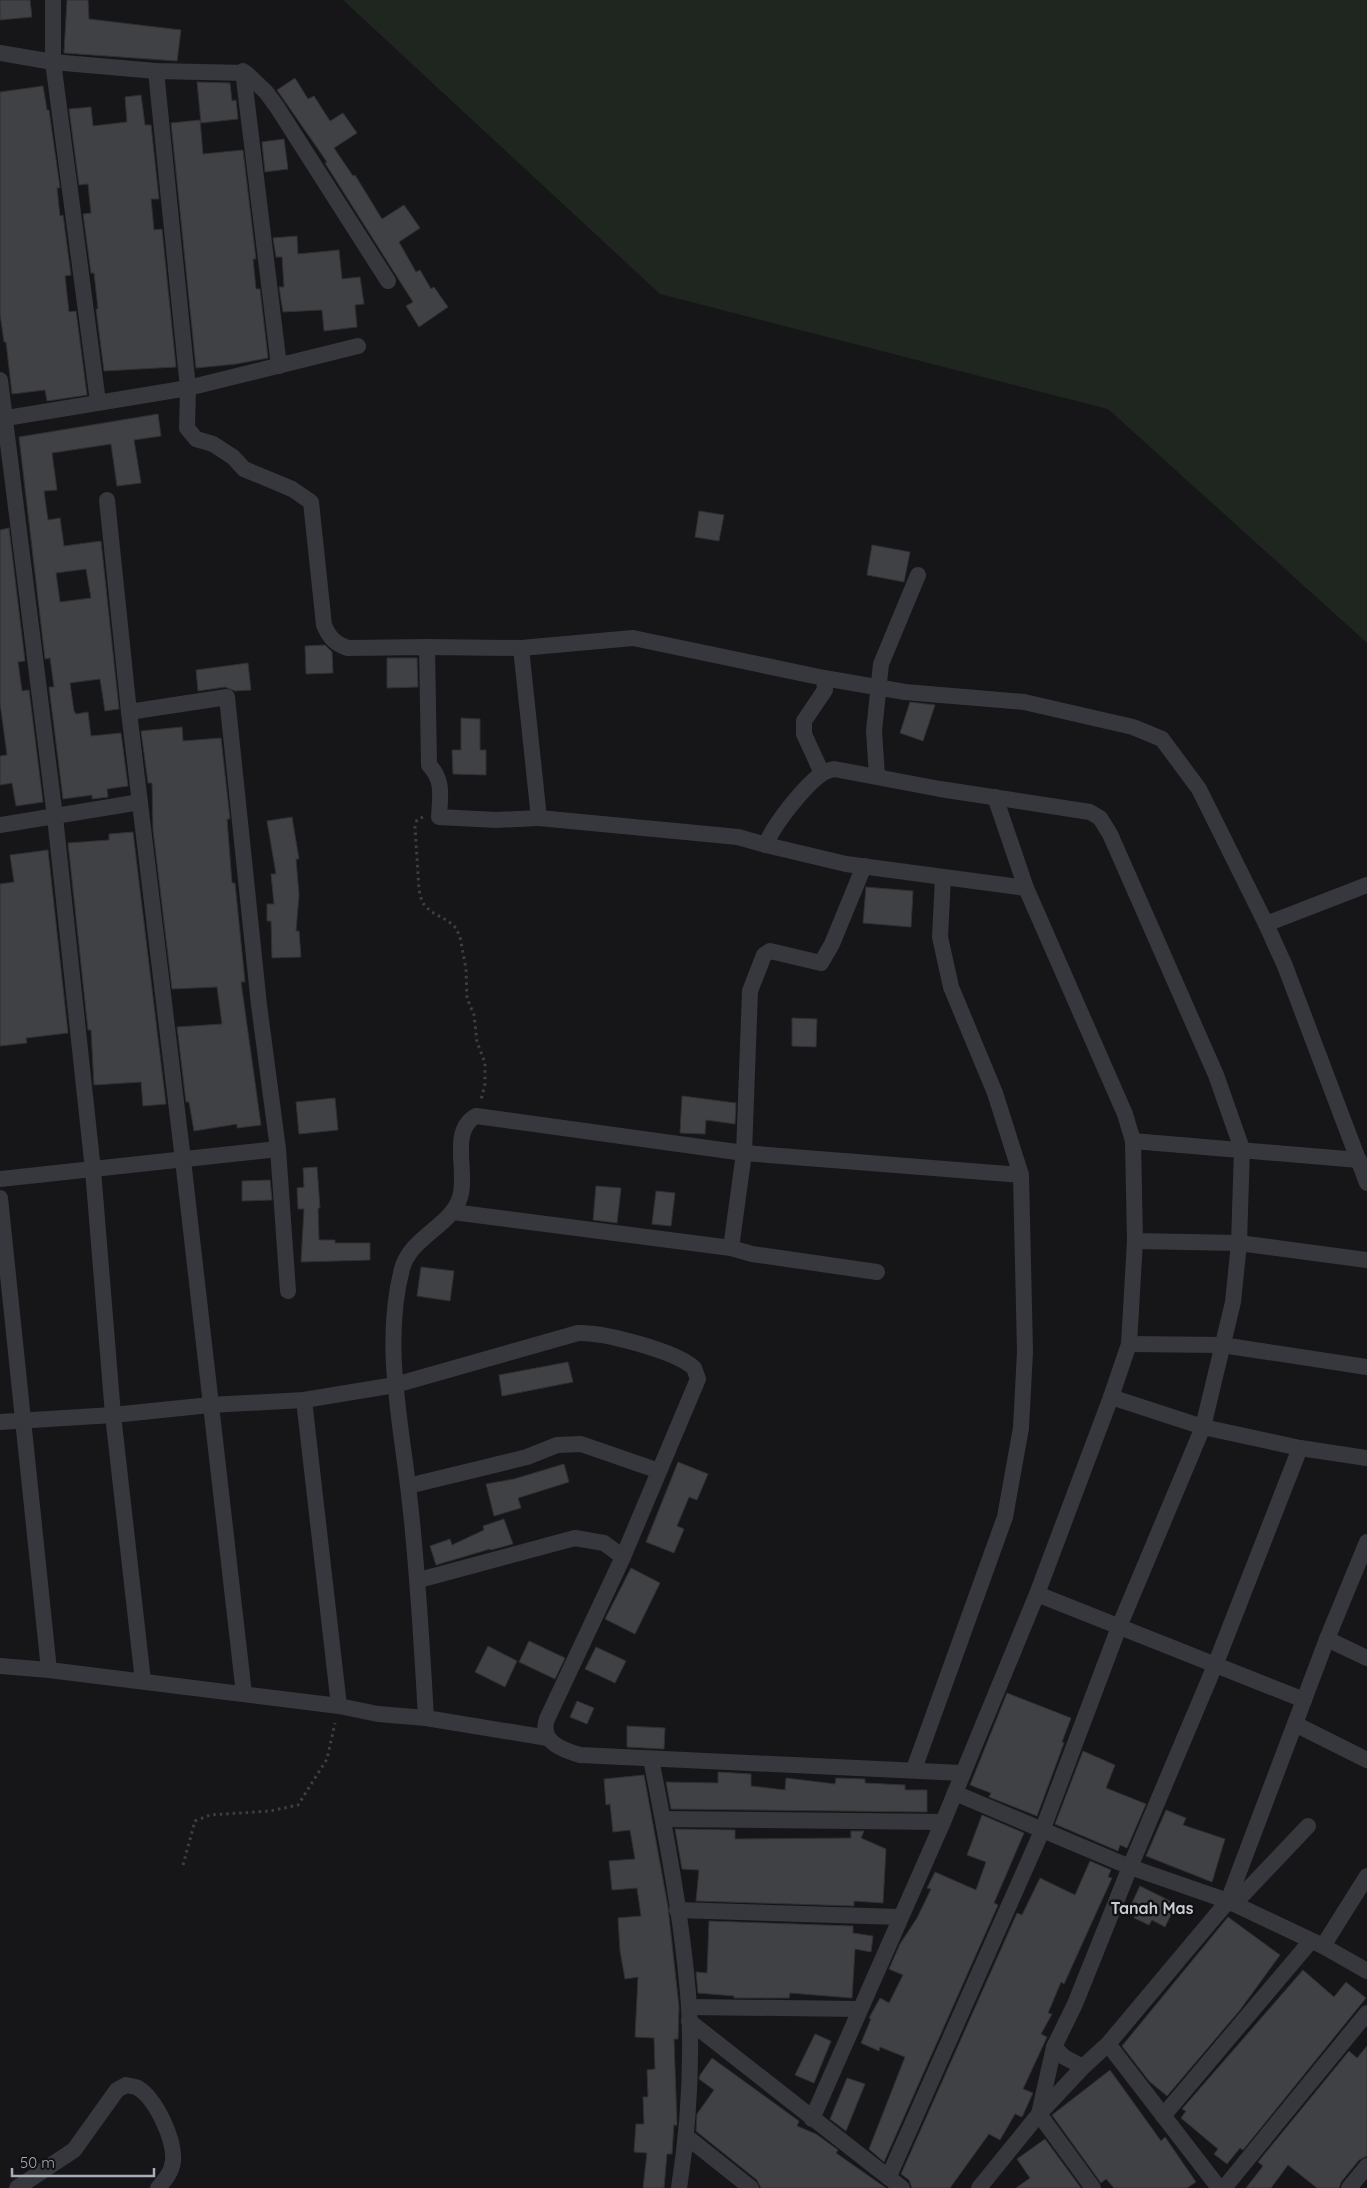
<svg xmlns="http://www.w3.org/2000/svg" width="1367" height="2188" font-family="Quicksand,sans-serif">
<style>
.green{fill:#1e261f}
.building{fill:#404145;stroke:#303034;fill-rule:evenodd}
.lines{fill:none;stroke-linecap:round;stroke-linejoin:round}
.path{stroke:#3d3f44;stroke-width:3;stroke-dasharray:2.5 4;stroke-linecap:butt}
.minor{stroke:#37383d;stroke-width:16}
.labels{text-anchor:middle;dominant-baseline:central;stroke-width:5;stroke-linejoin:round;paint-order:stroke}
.quarter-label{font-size:16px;font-weight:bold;fill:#c9ccd4;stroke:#111113}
</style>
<rect width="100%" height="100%" fill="#161618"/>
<polygon class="green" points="343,0 1367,0 1367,643 1108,409 660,294"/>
<g class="building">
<polygon points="0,0 30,0 32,17 0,20"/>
<polygon points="67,0 88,0 89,19 181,30 177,61 64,53"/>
<polygon points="295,78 308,99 314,96 330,121 343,113 357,133 334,148 353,176 355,175 382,219 404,205 420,228 399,242 416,272 420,270 431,289 434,287 448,307 419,327 406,306 413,302 325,163 327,162 277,90"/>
<polygon points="197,82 230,83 232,101 236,100 238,119 201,123"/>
<polygon points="43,86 47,110 49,110 60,188 57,188 60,216 63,215 71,275 65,276 69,312 76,311 87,395 47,401 45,390 12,394 6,342 4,342 0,314 0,92"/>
<polygon points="141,95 145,125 151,125 159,199 151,199 154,230 162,229 176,367 104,371 96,309 98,309 94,273 91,273 83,214 91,213 88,184 79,185 69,109 91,107 93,126 127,122 125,97"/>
<polygon points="200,120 203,154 243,150 256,259 253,259 256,289 260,289 268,358 236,364 196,368 171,123"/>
<polygon points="284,139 288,169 265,172 262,142"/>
<polygon points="297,236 298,254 339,250 342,279 360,277 364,304 355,305 357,327 324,331 322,310 283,312 279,287 284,287 282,257 276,257 273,238"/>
<path d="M 158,414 L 161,436 L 134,440 L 141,483 L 117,486 L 111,444 L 52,453 L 57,490 L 44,491 L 48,520 L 60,518 L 64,546 L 101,541 L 119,709 L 105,711 L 100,679 L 70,683 L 74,711 L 76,714 L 88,712 L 91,736 L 121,733 L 128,786 L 107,789 L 108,797 L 92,799 L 92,795 L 63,799 L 49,687 L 54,687 L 50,658 L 45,659 L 19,437 ZM 86,569 L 91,598 L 60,602 L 56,573 Z"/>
<polygon points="699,511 724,515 719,541 695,537"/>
<polygon points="9,528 25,661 18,662 22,691 29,690 43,802 16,806 12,783 0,785 0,756 7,755 0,703 0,530"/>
<polygon points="872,545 910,552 904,582 867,575"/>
<polygon points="325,645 332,652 333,673 306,674 305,646"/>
<polygon points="387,658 417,658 418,687 387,688"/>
<polygon points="248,663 251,690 235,691 225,687 198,691 196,670"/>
<polygon points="910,702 935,705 923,741 900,733"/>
<polygon points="461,718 480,719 480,750 486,750 486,775 453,774 452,750 461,750"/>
<polygon points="182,727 183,741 221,738 230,819 227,819 232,883 235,883 245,982 241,982 261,1125 237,1128 237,1124 194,1131 189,1102 186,1102 177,1027 222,1024 217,987 172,989 153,830 152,783 148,783 141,731"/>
<polygon points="292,817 299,859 296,859 299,895 296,931 299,931 301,957 272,958 271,921 267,921 267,904 274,904 271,874 276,874 267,821"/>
<polygon points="133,832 166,1104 143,1106 141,1082 94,1085 91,1030 88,1030 68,843 109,840 109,834"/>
<polygon points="48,850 68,1033 26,1038 27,1043 0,1046 0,884 14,882 10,855"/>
<polygon points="866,887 913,891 911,927 863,923"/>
<polygon points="792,1018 817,1019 816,1047 792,1046"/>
<polygon points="682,1096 736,1103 735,1124 706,1120 705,1134 680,1133"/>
<polygon points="335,1098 338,1130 299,1134 296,1102"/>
<polygon points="317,1167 320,1208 318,1208 319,1240 335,1240 335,1243 370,1243 370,1260 301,1262 304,1209 298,1209 297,1188 304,1187 303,1168"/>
<polygon points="270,1180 272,1200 242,1201 242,1181"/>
<polygon points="596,1186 621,1188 617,1223 593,1220"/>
<polygon points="656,1191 675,1193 671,1226 652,1224"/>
<polygon points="421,1267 454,1271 450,1301 417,1296"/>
<polygon points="568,1362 573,1382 502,1396 499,1375"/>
<polygon points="678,1462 708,1474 697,1500 689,1497 677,1526 684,1529 674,1553 646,1542"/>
<polygon points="564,1464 569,1482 518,1498 521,1508 494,1516 486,1484 514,1479"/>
<polygon points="504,1519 513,1544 491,1550 490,1549 436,1565 430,1546 450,1539 452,1545 484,1530 483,1526"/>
<polygon points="631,1568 660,1583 635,1634 605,1619"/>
<polygon points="529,1641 565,1658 555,1679 519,1662"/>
<polygon points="488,1646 517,1661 505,1687 475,1672"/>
<polygon points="596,1647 626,1661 615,1683 585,1669"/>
<polygon points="1007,1693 1071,1718 1062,1742 1064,1743 1037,1816 989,1797 991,1793 970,1785"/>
<polygon points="577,1701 594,1708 587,1724 570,1717"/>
<polygon points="627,1726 665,1728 664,1749 627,1747"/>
<polygon points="1083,1751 1115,1765 1106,1788 1146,1804 1127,1848 1120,1845 1118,1851 1055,1824"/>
<polygon points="718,1772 751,1774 751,1786 785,1790 786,1778 835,1784 836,1778 865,1779 865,1783 905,1785 905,1790 927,1790 927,1812 671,1809 666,1782 718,1783"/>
<polygon points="644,1775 668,1907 679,2007 678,2039 674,2039 677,2124 676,2126 674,2124 672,2154 667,2154 664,2188 643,2188 647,2153 634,2152 636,2124 644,2124 643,2097 648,2097 647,2070 655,2069 654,2038 635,2037 638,1977 625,1979 620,1951 618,1918 641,1916 637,1888 612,1890 609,1861 635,1859 630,1830 613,1832 610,1804 606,1805 604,1779"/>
<polygon points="1166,1810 1186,1818 1183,1825 1225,1839 1212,1882 1146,1856"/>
<polygon points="982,1815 1024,1833 994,1903 998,1905 884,2162 869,2149 905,2057 880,2047 879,2051 861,2043 871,2019 869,2018 880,1998 889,2003 903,1975 889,1969 900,1944 917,1918 931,1889 927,1888 935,1872 976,1890 986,1862 967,1855"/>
<polygon points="675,1829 735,1830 735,1839 851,1838 851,1831 864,1831 861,1838 886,1849 883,1903 854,1901 854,1906 696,1901 699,1870 682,1869"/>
<polygon points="1090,1861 1111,1870 1108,1877 1112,1878 1064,1984 1061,1982 1048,2013 1052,2014 1041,2034 1047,2037 1023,2089 1033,2093 1022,2117 1015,2114 1000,2140 989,2134 950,2188 912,2188 909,2180 901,2174 1017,1913 1022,1915 1040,1878 1075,1895"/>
<polygon points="1140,1886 1176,1904 1165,1927 1152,1920 1149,1925 1134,1918 1137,1913 1129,1909"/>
<polygon points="1228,1917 1280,1955 1240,2010 1167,2096 1149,2081 1122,2046"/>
<polygon points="709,1921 853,1926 853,1933 873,1936 871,1952 855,1949 852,1998 790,1993 789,1998 734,1998 734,1996 698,1993 696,1972 707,1973"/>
<polygon points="1303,1970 1334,1997 1346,1982 1366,1998 1243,2150 1240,2148 1227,2164 1214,2154 1218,2149 1181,2118 1186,2111 1182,2109"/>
<polygon points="815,2034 831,2041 814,2083 795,2075"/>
<polygon points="1367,2046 1367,2156 1359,2160 1341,2182 1339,2188 1317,2188 1288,2165 1271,2188 1246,2188 1263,2166 1258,2162 1349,2051 1357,2058"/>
<polygon points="712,2058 799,2121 797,2126 816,2134 838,2150 836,2153 886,2188 761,2188 757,2180 696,2131 697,2114 714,2090 699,2079 700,2075"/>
<polygon points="1110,2070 1161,2141 1165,2137 1196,2182 1187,2188 1114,2188 1106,2179 1101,2183 1052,2115"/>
<polygon points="847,2078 865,2084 846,2131 830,2119"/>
<polygon points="1045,2139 1081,2188 1016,2188 1030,2178 1017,2159"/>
</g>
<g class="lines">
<g class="path">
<polyline points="423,817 417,820 415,827 419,890 422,902 430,911 448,921 456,928 460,937 466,969 467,998 474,1015 477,1042 485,1063 485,1084 481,1100"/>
<polyline points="183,1865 195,1821 210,1815 270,1811 298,1805 327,1759 335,1723"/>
</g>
<g class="minor">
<polyline points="53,0 53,62 98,402"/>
<polyline points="0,53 53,62 156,71 246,73 266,92 277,107 388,281"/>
<path d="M 156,71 L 188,388 L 187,428 L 196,439 L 213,444 L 233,457 L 244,469 L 292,489 L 311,502 L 324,625 C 329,637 335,644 348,648 L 427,647 L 429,765 C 444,780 440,798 439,817 L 496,820 L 539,818"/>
<polyline points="243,71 279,366"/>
<polyline points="0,380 55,817 93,1170 113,1415 143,1681"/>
<polyline points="0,419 188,388 358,346"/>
<polyline points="107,500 129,712 183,1160 244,1694"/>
<polyline points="427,647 521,648 633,638 824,678 825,690 804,721 804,734 820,769 824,772"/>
<path d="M 521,648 L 539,818 L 738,837 L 766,845 C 772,826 806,784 823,773 C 826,771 831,770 834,769 L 940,789 L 1090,812 L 1100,818 L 1110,834 L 1216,1075 L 1242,1149 L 1239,1243 L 1233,1302 L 1203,1427 L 1119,1627 L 1042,1831 L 889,2176"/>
<polyline points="824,678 905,692 1024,702 1133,727 1162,739 1199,789 1266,924 1285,966 1367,1183"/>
<polyline points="129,712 227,697 259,1005 278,1149 288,1291"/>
<polyline points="877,776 874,731 881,664 918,575"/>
<polyline points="995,797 1026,888 1125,1114 1133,1141 1135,1241 1239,1243 1367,1260"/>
<polyline points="0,825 140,802"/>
<polyline points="766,845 846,864 1026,888"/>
<polyline points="1266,924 1367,885"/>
<polyline points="1133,1141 1359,1160"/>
<polyline points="0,1179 278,1149"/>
<polyline points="0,1198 49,1670"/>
<polyline points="453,1212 731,1248 744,1153 750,991 764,955 770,951 821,963 832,944 864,866"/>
<polyline points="731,1248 752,1254 877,1272"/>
<polyline points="1129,1344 1222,1345 1367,1367"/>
<polyline points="1111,1397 1129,1344 1135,1241"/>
<polyline points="304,1400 339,1706 378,1714 426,1718"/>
<path d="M 0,1422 L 113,1415 L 210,1405 L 304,1400 L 395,1385 L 578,1333 C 603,1332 676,1351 694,1368 L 698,1379 L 623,1557 L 547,1719 C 539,1742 563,1750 580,1755 L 962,1773"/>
<polyline points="408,1486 527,1457 557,1445 581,1444 659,1471"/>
<polyline points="419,1580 575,1538 604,1543 623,1557"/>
<polyline points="1037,1594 1304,1700"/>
<polyline points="1327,1639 1367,1658"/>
<polyline points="0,1666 49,1670 339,1706"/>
<polyline points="1295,1724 1367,1760"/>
<path d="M 548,1738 L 426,1718 C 422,1646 418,1574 410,1503 C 402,1426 382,1345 402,1269 C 410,1237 452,1226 460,1197 C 468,1172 449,1131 476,1116 L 744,1153 L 1021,1175"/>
<path d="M 651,1759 C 667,1840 683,1923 689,2006 C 692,2064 688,2131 679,2188"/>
<polyline points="914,1769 1005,1517 1021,1428 1025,1352 1021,1175 995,1093 951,987 940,937 943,877"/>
<polyline points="955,1793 1130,1867 1228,1901 1323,1946 1367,1971"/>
<polyline points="663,1819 943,1822"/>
<polyline points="1234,1904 1308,1826"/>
<polyline points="677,1910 900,1917"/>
<polyline points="1323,1946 1367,1876"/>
<polyline points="689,2007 859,2009"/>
<polyline points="689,2021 902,2188"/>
<polyline points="1108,2044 1219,2188"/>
<polyline points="1054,2047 1039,2114 1093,2188"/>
<polyline points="1083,2067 1064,2057 1054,2047 1075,2004 1130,1867 1216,1663 1300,1448"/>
<polyline points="1163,2116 1310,1942"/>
<polyline points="812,2119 943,1822 1037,1594 1111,1397 1203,1427 1300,1448 1367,1458"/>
<polyline points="687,2137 751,2188"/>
<path d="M 17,2188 L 74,2150 L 117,2090 L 126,2085 C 129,2086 135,2086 138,2088 C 156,2099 175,2140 173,2161 C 172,2172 165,2180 158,2188"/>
<polyline points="979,2188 1039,2114 1083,2067 1108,2044 1228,1901 1327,1639 1367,1542"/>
<polyline points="1224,2188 1367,2013"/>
<polyline points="1349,2188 1367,2166"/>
</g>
</g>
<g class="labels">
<g class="quarter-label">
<text x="1152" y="1908">Tanah Mas</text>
</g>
</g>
<path d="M12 2168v8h142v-8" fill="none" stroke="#a8adb8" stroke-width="2.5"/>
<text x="20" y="2168" font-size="15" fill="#a8adb8" stroke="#111113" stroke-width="4" paint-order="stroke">50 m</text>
</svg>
